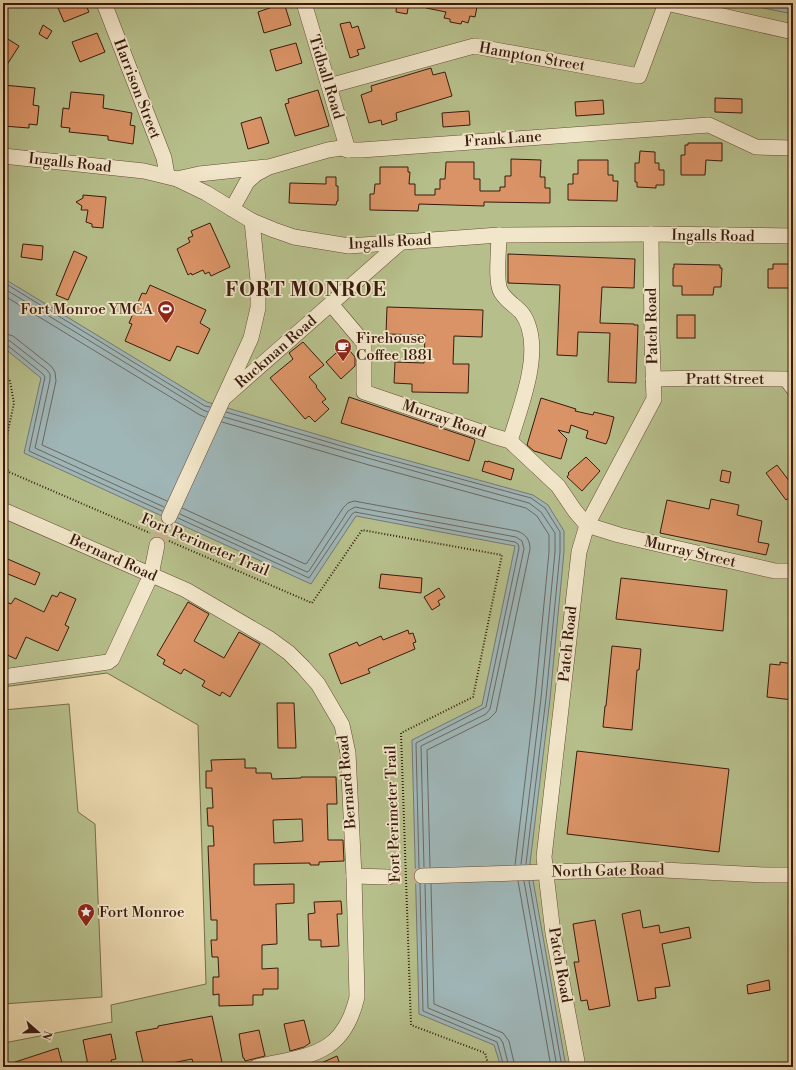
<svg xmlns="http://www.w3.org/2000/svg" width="796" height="1070" font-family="'Libre Bodoni',serif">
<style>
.green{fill:#b6bf8b;stroke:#786c4c}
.water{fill:#9fb6b7;stroke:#767873}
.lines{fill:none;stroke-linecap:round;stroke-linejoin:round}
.shore{stroke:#6c6862;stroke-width:1}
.building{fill:#da9366;stroke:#391a0d;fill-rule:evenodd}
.minor-tunnel{stroke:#c7b28e;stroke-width:15;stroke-dasharray:15 8;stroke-linecap:butt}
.minor-casing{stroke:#664a35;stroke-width:16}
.path{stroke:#391a0d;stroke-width:2;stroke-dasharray:1 2;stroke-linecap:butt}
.minor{stroke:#f2e6ca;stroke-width:15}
.labels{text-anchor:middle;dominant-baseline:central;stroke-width:3.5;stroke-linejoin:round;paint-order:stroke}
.street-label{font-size:15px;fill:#391a0d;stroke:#f2e6ca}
.poi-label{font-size:15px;fill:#391a0d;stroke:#f2e6ca;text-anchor:start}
.district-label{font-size:19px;font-weight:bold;letter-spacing:1px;fill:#391a0d;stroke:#f2e6ca}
</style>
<rect width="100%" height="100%" fill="#ebd8ae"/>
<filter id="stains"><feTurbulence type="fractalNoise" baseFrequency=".005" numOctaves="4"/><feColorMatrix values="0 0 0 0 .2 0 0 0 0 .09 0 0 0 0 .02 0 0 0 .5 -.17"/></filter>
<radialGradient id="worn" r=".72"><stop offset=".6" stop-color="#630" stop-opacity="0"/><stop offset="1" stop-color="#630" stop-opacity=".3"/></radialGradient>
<g class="green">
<polygon points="3,3 793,3 793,1067 3,1067 4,1043 112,1022 111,1005 206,984 198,725 107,673 3,687"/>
<polygon points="69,704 78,812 95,824 102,997 3,1004 3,710"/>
</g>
<g class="water">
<polygon points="738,3 793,3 793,14"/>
<polygon points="3,278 207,402 373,451 533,495 548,505 564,531 564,552 550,699 530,863 566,1067 501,1067 494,1045 419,1014 412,740 482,705 515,546 356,516 311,584 24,453 41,378 3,347"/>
</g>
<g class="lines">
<g class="shore">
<polyline points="3,282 205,406 210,407"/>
<polyline points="3,288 203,410 208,412"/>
<polyline points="3,295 200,415 205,417"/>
<polyline points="3,333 13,336 51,366 55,372 56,381 42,445 167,501"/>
<polyline points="3,339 10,341 47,370 50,374 50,380 35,448 164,507"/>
<polyline points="3,344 7,345 43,374 45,377 29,451 162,511"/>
<polyline points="226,412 372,455 531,498 545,508 560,532 560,552 546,698 526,864"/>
<polyline points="224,417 371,459 529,503 541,512 555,533 555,552 541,698 521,864"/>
<polyline points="222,422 369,465 526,508 537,516 549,535 549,552 535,697 515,865"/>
<path d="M 182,508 L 305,564 L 307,563 L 343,508 L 348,503 L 354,501 L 517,531 C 526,534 530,540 530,549 L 496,712 L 489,719 L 427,750 L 430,867"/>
<polyline points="180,514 307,572 309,571 348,511 355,507 516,537 522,541 524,549 490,709 486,714 421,746 424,867"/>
<polyline points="178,518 309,578 352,514 355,512 515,542 518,544 519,548 486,707 416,743 419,868"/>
<polyline points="518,881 551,1067"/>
<polyline points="524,881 557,1067"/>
<polyline points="529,881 562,1067"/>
<polyline points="420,884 423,1011 497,1042 504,1067"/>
<polyline points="425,884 428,1008 500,1038 503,1043 509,1067"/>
<polyline points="431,884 434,1004 503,1033 509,1041 515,1067"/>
</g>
</g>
<g class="building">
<polygon points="56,3 85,3 89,12 64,22"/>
<polygon points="284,3 291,25 264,33 258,12"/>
<polygon points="397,3 409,3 407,14 396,12"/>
<polygon points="426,3 460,3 477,7 475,17 470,16 468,23 462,21 461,24 450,22 450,19 444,18 446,12 426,8"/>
<polygon points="350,22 352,28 358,26 365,48 357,50 359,55 350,58 340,24"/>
<polygon points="43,25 52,31 47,39 39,34"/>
<polygon points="97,33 105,52 80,62 72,42"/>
<polygon points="3,36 19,46 3,71"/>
<polygon points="296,43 302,63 276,71 270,50"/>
<polygon points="431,68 433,75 445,72 452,96 396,113 397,120 382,125 381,120 369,123 361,95 372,91 371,86"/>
<polygon points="3,85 35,88 33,105 39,106 37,125 29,124 29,128 3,126"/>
<polygon points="318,90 329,126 295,136 285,104 289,103 288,99"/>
<polygon points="71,92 104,95 103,108 132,113 130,125 135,126 133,144 108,140 108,136 69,132 70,128 61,127 63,108 69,109"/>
<polygon points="715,98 742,99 742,113 715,112"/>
<polygon points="603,100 604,114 576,116 575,102"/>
<polygon points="469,111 470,125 443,127 442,113"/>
<polygon points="261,117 269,143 248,149 241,123"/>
<polygon points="688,143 722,143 722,161 706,160 705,175 681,175 681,155 685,155 685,145 688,145"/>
<polygon points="640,151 655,152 655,163 659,163 659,170 664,170 664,185 656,185 656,188 637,187 637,182 635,182 635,163 639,163"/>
<polygon points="511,159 541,160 540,177 545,177 545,188 550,188 550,203 484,202 484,206 419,204 418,211 370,210 370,194 374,194 375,184 380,184 380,167 408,167 408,172 410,172 409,184 415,184 415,195 435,195 435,189 440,189 440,179 445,179 446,162 474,162 474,179 480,179 480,191 500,191 500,187 505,187 505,176 511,176"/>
<polygon points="578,160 608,160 608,175 613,175 613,181 618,181 617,201 568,200 568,184 573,184 573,174 578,174"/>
<polygon points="326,177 336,177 336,186 338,186 338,201 337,201 336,205 289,203 290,183 326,184"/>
<polygon points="83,195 106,197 103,228 92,227 92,224 86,222 88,210 81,210 82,206 76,202 83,198"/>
<polygon points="210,223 230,267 211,276 209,272 205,274 203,270 192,275 191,273 188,275 177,249 190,242 188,238 193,236 191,231"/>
<polygon points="23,244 43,246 42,260 21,257"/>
<polygon points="74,251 87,257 68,300 56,295"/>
<polygon points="508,254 635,259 634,288 602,287 600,323 634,324 634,325 638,325 636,383 608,382 610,333 578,332 577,356 557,355 560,285 508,283"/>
<polygon points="674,264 720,265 720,268 722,268 721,287 714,287 713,295 682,295 682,286 673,286 673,268 674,268"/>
<polygon points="773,264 789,264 789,265 793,265 793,288 768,288 768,269 773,269"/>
<polygon points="150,285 206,310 200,323 210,329 198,354 177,346 170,361 125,341 132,324 129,323 142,293 146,294"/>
<polygon points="387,307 483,310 482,337 454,336 453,364 469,364 468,393 412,392 412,384 394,383 395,362 424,363 425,335 386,334"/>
<rect x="677" y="315" width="18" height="23"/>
<polygon points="303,342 324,365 309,377 317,386 316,387 326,399 322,402 329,409 315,422 309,416 305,419 270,378 293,359 289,353"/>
<polygon points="345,345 355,357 355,366 341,379 326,362"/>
<polygon points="349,397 474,439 475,441 469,461 341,423"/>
<polygon points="541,398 576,409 575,411 593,415 594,412 614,417 609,437 606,444 586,438 588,431 571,425 569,433 558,430 567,439 561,459 534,451 527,445"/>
<polygon points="586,457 600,471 582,491 567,477 569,474 568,473"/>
<polygon points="485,461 488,462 488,461 514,469 511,480 482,471"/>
<polygon points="777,465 793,486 793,495 786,500 766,473"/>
<polygon points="722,470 731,472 729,483 720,481"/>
<polygon points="711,499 739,505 737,515 762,521 758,542 769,544 766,555 660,533 667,500 709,509"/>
<polygon points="3,557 40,573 35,585 3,572"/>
<polygon points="381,574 422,578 421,593 379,588"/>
<polygon points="621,578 727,590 723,631 616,619"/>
<polygon points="439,588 445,597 438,601 440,605 432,610 424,597"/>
<polygon points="60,592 76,599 65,625 69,627 58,651 26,637 16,659 3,653 3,610 6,602 11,604 15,598 44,612 52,595 57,597"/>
<polygon points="188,602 209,614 194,641 224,658 239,632 260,644 230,697 222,692 220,696 202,686 205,681 184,669 181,674 163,664 165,660 157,655"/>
<polygon points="408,630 409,634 413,633 416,642 413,643 415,649 368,669 370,673 341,684 329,654 357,642 359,646 381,636 383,640"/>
<polygon points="612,646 641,649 639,670 637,670 632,730 603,727 605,706 606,706"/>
<polygon points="780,662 793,664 793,700 767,697 770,664 780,665"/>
<polygon points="277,703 294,703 296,748 278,748"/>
<polygon points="577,751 729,769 719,852 567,834"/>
<path d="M 245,759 L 245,768 L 256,768 L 256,773 L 271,773 L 272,779 L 301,778 L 301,777 L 336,777 L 337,804 L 327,804 L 328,840 L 343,840 L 344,861 L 319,862 L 319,865 L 310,865 L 310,863 L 254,864 L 254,885 L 294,884 L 294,903 L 276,904 L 277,944 L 262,945 L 262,969 L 278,968 L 278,989 L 263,989 L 263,995 L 253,995 L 253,1005 L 219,1006 L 219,994 L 213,995 L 213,977 L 219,977 L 218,957 L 212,957 L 211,940 L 217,940 L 217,920 L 211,920 L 208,846 L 214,846 L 213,826 L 208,826 L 207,808 L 213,808 L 212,788 L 206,788 L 206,771 L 212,771 L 211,760 ZM 302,819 L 303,841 L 274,843 L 273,820 Z"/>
<polygon points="341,901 342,914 337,914 339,946 321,947 321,940 309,940 308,914 315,913 314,902"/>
<polygon points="640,910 643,928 659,925 660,933 689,927 691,938 662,944 670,986 655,988 656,998 638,1001 622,914"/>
<polygon points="595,920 610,1006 589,1010 587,1000 581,1001 574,962 579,962 573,924"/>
<polygon points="769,980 770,990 748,994 747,985"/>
<polygon points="212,1016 223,1067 194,1067 192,1059 172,1063 173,1067 144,1067 136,1032 158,1028 158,1026"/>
<polygon points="304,1020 310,1043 304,1047 290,1051 284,1024"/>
<polygon points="259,1030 265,1056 245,1061 244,1058 243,1058 239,1034"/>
<polygon points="111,1034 116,1059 111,1060 113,1067 94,1067 93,1064 88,1065 83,1040"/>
<polygon points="58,1048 62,1063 58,1064 59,1067 6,1067 6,1065"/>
<polygon points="337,1056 341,1067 312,1067"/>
</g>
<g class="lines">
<g class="minor-tunnel">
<polyline points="157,545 169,517"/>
<polyline points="388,877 422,876"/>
</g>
<defs>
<g id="minor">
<polyline points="104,3 164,158 167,175"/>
<polyline points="304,3 348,150"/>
<polyline points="666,3 793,32"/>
<polyline points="329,86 474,46 639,76 666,3"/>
<polyline points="3,156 144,171 177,179 206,193 252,221 274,230 294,237 349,246 499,235 651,234 793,236"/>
<polyline points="177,179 199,174 266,167"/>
<polyline points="232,209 247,182 256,174 269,167 328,150 341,148 348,150 361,150 709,125 756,147 793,148"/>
<path d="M 499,235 C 499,248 495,283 501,292 C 511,308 523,306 529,328 C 539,361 520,408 510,441"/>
<polyline points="331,304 364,343 364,392 493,436 510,441 558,486 575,511 587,525 619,535 775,571 793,571"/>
<polyline points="653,379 703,378 786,379 793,388"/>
<polyline points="226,396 401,242"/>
<path d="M 3,510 L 186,590 L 270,639 L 289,653 L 303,667 L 318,684 L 342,725 L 348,753 L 354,876 L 357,997 C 343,1057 308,1055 256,1067"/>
<polyline points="169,517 251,338 258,308 258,280 252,221"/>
<polyline points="3,677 108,662 112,659 151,575 157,545"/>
<polyline points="354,876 388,877"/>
<polyline points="422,876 643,869 766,875 793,875"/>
<polyline points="578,1067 553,933 544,857 579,552 587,525 654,399 652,341 651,234"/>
</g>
</defs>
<use href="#minor" class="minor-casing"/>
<g class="path">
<polyline points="3,374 10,381 14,403 3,454"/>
<polyline points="3,462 9,472 150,533"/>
<polyline points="169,541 312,603 362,530 502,555 473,697 401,733 411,1025 485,1053 489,1067"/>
</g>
<use href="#minor" class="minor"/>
</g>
<defs>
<symbol id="stadium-pin" viewBox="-11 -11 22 30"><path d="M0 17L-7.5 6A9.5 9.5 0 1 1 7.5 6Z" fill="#8f2418" stroke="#f2e6ca"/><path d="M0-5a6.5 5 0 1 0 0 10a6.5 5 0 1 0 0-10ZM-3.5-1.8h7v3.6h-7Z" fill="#fff"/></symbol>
<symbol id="cafe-pin" viewBox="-11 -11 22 30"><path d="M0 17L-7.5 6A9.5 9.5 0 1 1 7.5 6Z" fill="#8f2418" stroke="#f2e6ca"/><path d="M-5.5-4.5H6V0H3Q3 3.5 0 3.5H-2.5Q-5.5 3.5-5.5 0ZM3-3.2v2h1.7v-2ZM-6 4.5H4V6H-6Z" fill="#fff"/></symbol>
<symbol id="sight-pin" viewBox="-11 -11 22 30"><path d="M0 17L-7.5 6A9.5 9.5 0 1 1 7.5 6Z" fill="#8f2418" stroke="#f2e6ca"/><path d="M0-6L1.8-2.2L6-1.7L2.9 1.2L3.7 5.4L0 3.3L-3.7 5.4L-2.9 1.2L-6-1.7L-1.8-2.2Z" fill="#fff"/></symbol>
</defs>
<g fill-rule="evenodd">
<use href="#stadium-pin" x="156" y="299" width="20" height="27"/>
<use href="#cafe-pin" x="333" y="337" width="20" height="27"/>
<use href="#sight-pin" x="76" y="902" width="20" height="27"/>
</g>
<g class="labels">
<g class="street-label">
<text transform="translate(532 57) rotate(10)">Hampton Street</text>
<text transform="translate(326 77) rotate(73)">Tidball Road</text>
<text transform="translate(137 89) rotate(69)">Harrison Street</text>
<text transform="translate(503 139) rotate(-4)">Frank Lane</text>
<text transform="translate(70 163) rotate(6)">Ingalls Road</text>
<text transform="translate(713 236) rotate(1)">Ingalls Road</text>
<text transform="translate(390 242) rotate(-3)">Ingalls Road</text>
<text transform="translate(652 326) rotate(-91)">Patch Road</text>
<text transform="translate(276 352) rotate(-41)">Ruckman Road</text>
<text x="725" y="379">Pratt Street</text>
<text transform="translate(444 419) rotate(19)">Murray Road</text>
<text transform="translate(205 545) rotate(23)">Fort Perimeter Trail</text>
<text transform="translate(690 552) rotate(13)">Murray Street</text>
<text transform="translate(113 558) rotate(24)">Bernard Road</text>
<text transform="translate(568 644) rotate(-84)">Patch Road</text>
<text transform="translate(347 782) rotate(-95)">Bernard Road</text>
<text transform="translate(393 814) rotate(-92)">Fort Perimeter Trail</text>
<text transform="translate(608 871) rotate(-1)">North Gate Road</text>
<text transform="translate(560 965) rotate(80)">Patch Road</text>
</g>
<g class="poi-label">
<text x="153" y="309" text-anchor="end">Fort Monroe YMCA</text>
<text x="356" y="338">Firehouse<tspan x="356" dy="17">Coffee 1881</tspan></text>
<text x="99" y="912">Fort Monroe</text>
</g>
<g class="district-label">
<text x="306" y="290">FORT MONROE</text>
</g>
</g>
<rect width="796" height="1070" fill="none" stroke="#ebd8ae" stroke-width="16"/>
<rect x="4" y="4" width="788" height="1062" fill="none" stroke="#391a0d" stroke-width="2"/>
<rect x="8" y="8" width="780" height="1054" fill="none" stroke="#391a0d"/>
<g transform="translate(38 1032) rotate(110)" stroke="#f2e6ca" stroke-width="3" paint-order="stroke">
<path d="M0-3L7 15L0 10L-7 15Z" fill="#391a0d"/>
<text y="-6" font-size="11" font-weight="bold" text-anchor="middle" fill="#391a0d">N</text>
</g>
<rect width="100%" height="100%" filter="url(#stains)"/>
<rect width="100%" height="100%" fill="url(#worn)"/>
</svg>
